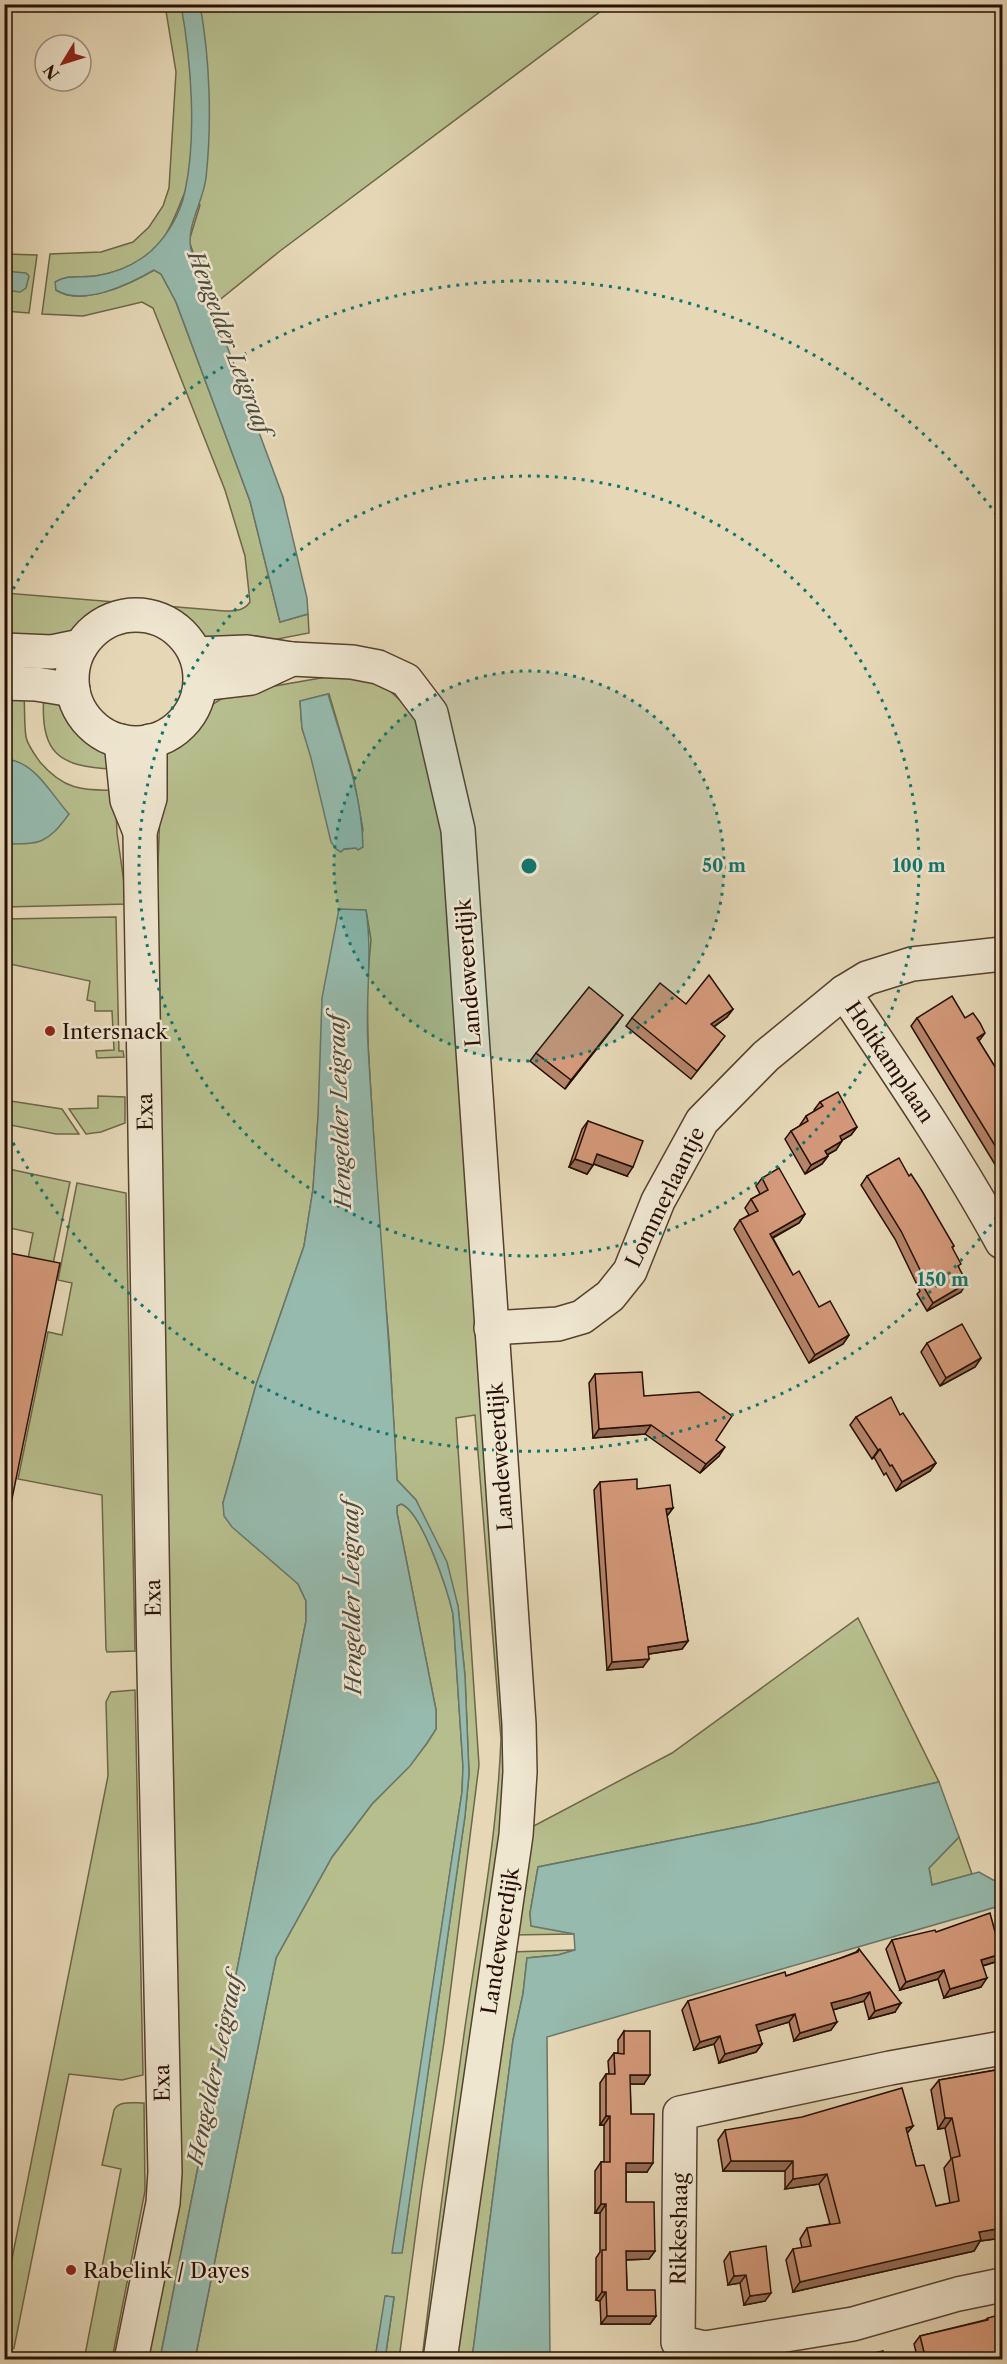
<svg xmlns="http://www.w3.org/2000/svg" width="1007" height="2364" font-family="'Libre Caslon Text',serif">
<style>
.green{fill:#b7be8d;stroke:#6e6648;stroke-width:1.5;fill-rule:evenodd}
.water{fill:#96baad;stroke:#697669;stroke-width:1.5}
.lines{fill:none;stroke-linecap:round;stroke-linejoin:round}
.minor-casing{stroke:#56412f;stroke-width:36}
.minor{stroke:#efe6d0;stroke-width:33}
.wall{fill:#b68469;stroke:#260f02;stroke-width:1.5}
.shaded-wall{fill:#946b55;stroke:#260f02;stroke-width:1.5}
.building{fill:#d4997a;stroke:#260f02;stroke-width:1.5}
.ring{fill:none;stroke:#0f766e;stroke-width:3;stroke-dasharray:3 6}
.poi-dot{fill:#8f2418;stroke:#efe6d0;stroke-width:2}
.labels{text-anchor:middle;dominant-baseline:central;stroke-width:5;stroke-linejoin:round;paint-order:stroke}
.street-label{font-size:21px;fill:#260f02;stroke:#efe6d0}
.poi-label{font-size:21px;fill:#260f02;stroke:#efe6d0;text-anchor:start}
.water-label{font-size:22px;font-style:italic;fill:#4d4b3e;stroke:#efe6d0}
.centre{fill:#0f766e;stroke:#efe6d0;stroke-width:3}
.ring-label{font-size:18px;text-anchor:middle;font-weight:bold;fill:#0f766e;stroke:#efe6d0;stroke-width:5;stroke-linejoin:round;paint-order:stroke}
</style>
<rect width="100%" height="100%" fill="#e6d8b7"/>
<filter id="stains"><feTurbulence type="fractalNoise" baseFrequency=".00333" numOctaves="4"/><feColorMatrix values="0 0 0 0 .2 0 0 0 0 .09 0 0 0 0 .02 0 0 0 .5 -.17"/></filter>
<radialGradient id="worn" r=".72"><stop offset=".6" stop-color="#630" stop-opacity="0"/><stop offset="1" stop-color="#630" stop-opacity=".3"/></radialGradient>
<g class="green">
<path d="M 165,5 L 609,5 L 280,251 L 212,306 L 189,241 L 200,205 L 185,192 C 178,208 172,227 161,242 C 147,261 118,272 96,276 C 81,278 69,274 56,282 L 56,290 C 82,307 130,284 154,270 L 161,274 L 176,302 L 250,501 L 280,622 L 308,614 L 309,633 L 262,642 L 204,638 L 168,613 L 153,608 L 134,606 L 106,612 L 78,633 L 5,641 L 5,593 L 214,610 C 227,611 242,614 250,602 L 245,556 L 225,490 L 153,308 L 142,302 L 83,316 L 42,314 L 50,254 L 101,252 L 133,242 L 149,227 L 163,206 L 169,188 L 176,72 Z"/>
<polygon points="5,254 37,255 29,313 5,311"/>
<path d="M 332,676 L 378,682 L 389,690 L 404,704 L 419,724 L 446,846 L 460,1028 L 507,1803 L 431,2359 L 422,2359 C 435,2251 449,2142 464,2034 C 478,1935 497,1839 501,1739 L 475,1415 L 456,1418 L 479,1765 L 444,2042 L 422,2186 L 399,2359 L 385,2359 L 394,2298 L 386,2296 L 375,2359 L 195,2359 L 276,1958 L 332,1857 L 372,1804 L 410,1765 L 427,1743 L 436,1729 L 436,1710 L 397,1513 L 397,1506 L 401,1504 C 422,1511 448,1591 453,1614 L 463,1767 L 462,1792 L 393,2253 L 402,2252 L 465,1816 L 469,1774 L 465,1676 L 458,1606 L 416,1500 L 397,1480 L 389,1341 L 379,1228 L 368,1043 L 367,984 L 371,940 L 366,910 L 318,1117 L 313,1189 L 304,1246 L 256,1385 L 223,1503 L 298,1584 L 306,1601 L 306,1621 L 160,2359 L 144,2360 L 174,2208 L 155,939 L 162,762 L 181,734 L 202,711 L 229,694 ZM 329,694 L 353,775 L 363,830 L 357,848 L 344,849 L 302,728 L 300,701 Z"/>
<path d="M 4,695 L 24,695 C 25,709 24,724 26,737 C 28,746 35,755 40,762 C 63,789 82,791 115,790 L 117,833 L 127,904 L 5,907 Z"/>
<path d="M 44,695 C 70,704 108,742 113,769 C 59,767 39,753 44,695 Z"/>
<polygon points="116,917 119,1051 123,1051 124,1057 97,1058 96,1051 114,1050 112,1011 95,1011 95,1002 87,1000 90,981 5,963 5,919"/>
<polygon points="98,1096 125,1097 125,1123 101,1132 86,1134 69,1109 98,1108"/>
<polygon points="4,1100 62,1109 79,1134 56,1134 5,1124"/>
<polygon points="4,1168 70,1182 52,1269 27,1264 33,1233 5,1227 5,1205 9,1184 5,1183"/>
<polygon points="77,1183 126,1193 135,1651 107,1652 106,1649 102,1495 18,1479 48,1332 62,1335 72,1283 58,1280"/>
<polygon points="858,1618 939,1782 758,1823 538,1867 530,1913 531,1925 574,1934 511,1935 528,1829 672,1753"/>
<polygon points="135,1690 143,2075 122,2080 69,2074 14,2348 5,2354 5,2294 108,1776 106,1702 111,1692"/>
<polygon points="959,1837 972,1874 932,1885 929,1868"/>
<polygon points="575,1950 558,1955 527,1958 523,1994 513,2040 472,2359 453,2360 509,1952"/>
<path d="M 144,2103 L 145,2191 L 112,2359 L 88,2359 L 89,2356 L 85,2355 L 121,2169 L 102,2165 L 114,2110 C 119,2100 133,2103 144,2103 Z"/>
</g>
<g class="water">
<path d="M 181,5 L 200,5 C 210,59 212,123 206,178 C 203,202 186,226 191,249 L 283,497 L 307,598 L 308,614 L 280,622 L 250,501 L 176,302 L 161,274 L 154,270 C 130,284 83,307 56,290 L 55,282 C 68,274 81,278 95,276 C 111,274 129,267 142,258 C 163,244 180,216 185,191 C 197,136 191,60 181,5 Z"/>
<polygon points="5,271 26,273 29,276 26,288 20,292 5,290"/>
<path d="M 328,694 C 343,744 362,794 363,847 L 358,850 L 356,848 L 344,849 L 341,852 L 336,849 L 331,842 L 311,758 L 302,728 L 300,701 Z"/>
<path d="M 5,759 C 35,761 50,793 69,814 C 47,844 41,844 5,844 Z"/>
<path d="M 339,909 L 366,910 C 373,955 365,1000 368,1045 C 376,1190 390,1335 397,1480 L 416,1500 L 447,1562 L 458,1606 L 465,1676 L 469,1774 L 465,1816 L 402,2253 L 392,2253 L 462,1792 L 463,1767 L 453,1614 C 448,1592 422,1511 401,1504 L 397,1506 L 397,1513 L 436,1710 L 436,1729 L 427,1743 L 410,1766 L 372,1804 L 332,1857 L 276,1958 L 195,2359 L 160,2359 L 306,1621 L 306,1601 L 298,1584 L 232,1527 L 224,1516 L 223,1503 L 256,1385 L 304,1246 L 313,1189 L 318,1117 L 322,998 Z"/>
<polygon points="939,1782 959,1837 929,1868 932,1885 979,1872 993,1880 1002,1880 1002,1896 996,1907 547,2037 550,2359 472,2359 513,2040 523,1994 527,1958 558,1955 575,1950 574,1934 531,1926 530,1913 538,1867 758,1823"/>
<polygon points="385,2296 394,2297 385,2359 375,2359"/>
</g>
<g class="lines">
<defs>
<g id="minor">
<circle cx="136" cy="679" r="64"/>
<polyline points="4,650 52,652 81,646"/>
<polyline points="196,654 247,652 292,659 352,662 378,667 406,680 431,713 458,830 519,1724 520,1772 516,1835 440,2360"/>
<polyline points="4,683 36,684 73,690"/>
<polyline points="200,684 251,678 292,659"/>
<polyline points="121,741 127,800 140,832"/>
<path d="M 844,992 C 899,1074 955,1156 1002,1242"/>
<polyline points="491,1328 558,1324 582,1317 610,1296 630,1271 658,1201 702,1121 766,1056 844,992 867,978 912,964 1002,954"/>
<polyline points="1002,2048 890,2068 680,2113 678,2342 705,2348 853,2324 958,2294 1002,2285"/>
<polyline points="131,2360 163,2203 165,2172 154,1669 140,832 150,798 150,741"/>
</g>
</defs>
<use href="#minor" class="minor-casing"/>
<use href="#minor" class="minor"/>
</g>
<g class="wall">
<polygon points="686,1004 733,1009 727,1017 714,1027 719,1044 691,1079 626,1026 632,1018"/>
<polygon points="917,1018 979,1041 1002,1078 1002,1176 911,1026"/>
<polygon points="617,1023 565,1089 530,1061 536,1053"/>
<polygon points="820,1102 857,1127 851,1135 842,1140 836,1150 827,1155 828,1156 822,1164 805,1174 785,1139 791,1131 800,1126 800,1125 806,1116 815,1111 814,1110"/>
<polygon points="588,1121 627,1176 594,1164 587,1174 569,1167 582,1129"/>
<polygon points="867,1176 909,1176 954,1246 952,1248 959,1268 961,1292 927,1311 917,1294 920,1291 895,1239 861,1185"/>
<polygon points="762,1178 805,1214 799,1223 773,1238 793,1275 819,1307 849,1335 843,1344 809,1363 734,1229 740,1220 749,1215 745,1208 751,1199 760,1194 756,1186"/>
<polygon points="927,1343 981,1358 975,1367 940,1386 921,1352"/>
<polygon points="595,1374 644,1396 716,1440 719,1456 700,1473 645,1434 593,1438 589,1383"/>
<polygon points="900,1415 936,1463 930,1471 896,1491 886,1473 884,1475 874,1457 872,1459 850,1425 856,1417"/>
<polygon points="600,1482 637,1489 673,1508 667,1516 688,1641 682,1649 649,1654 643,1667 607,1670 594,1490"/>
<polygon points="936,1932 995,1962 983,1966 981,1987 944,1998 938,1979 900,1990 886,1949 892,1940"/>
<polygon points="859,1949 895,2012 869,2019 864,2001 833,2010 831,2030 794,2041 789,2022 758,2031 762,2044 756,2052 719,2063 714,2044 694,2050 682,2010 688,2001 786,1976 841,1958 856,1952"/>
<polygon points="624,2031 644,2084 630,2084 631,2114 647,2172 626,2172 626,2202 655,2251 649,2259 626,2260 627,2290 656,2316 650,2324 601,2324 600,2301 596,2300 596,2258 600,2252 600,2213 595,2213 595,2171 601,2162 604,2162 604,2125 600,2125 600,2083 606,2074 609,2074 608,2061 614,2053 618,2053 618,2040"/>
<polygon points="1002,2069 1002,2238 980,2241 974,2251 793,2292 786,2260 793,2249 802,2248 800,2239 807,2228 830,2224 819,2184 785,2189 785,2171 723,2171 718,2140 725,2130 913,2126 907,2133 916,2166 936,2206 950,2203 944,2168 951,2159 945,2128 938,2129 931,2090 939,2080"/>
<polygon points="730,2252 765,2301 744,2305 740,2283 728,2285 724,2261"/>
<polygon points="988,2318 1002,2360 918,2360 914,2344 920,2336 985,2320"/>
</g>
<g class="shaded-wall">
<polygon points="733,1009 727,1017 705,1033 711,1024"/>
<polygon points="623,1015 617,1023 565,1089 571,1080"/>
<polygon points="985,1033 979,1041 977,1038"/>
<polygon points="857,1127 851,1135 834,1145 840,1136"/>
<polygon points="842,1141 836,1150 819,1159 825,1151"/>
<polygon points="597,1154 633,1167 627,1176 591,1163"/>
<polygon points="828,1156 822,1164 805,1174 811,1165"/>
<polygon points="575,1159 593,1165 587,1174 569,1167"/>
<polygon points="805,1214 799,1223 764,1242 770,1234"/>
<polygon points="967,1283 961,1292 927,1311 933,1303"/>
<polygon points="849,1335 843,1344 809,1363 815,1355"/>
<polygon points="981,1358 975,1367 940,1386 946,1378"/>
<polygon points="651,1425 645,1434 593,1438 599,1429"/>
<polygon points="725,1447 719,1456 700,1473 706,1464"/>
<polygon points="880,1449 874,1457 872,1459 878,1450"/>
<polygon points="936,1463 930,1471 896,1491 902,1482"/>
<polygon points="673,1508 667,1516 666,1509"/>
<polygon points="688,1641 682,1649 642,1655 648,1647"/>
<polygon points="649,1659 643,1667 607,1670 612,1662"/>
<polygon points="1001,1954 995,1962 975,1968 981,1960"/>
<polygon points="944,1970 938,1979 900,1990 906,1982"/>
<polygon points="987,1978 981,1987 944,1998 950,1989"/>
<polygon points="870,1992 864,2001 825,2012 831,2003"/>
<polygon points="901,2003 895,2012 869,2019 875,2011"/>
<polygon points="795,2014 789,2022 750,2034 756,2025"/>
<polygon points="837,2022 831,2030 794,2041 800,2033"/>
<polygon points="720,2036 714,2044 694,2050 700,2042"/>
<polygon points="762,2044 756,2052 719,2063 725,2054"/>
<polygon points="630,2075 650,2075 644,2084 624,2084"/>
<polygon points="606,2116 610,2116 604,2125 600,2125"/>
<polygon points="945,2118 952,2118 945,2128 938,2129"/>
<polygon points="913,2126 905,2136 906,2128"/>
<polygon points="731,2161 793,2161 785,2171 723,2171"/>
<polygon points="626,2163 653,2163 647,2172 620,2172"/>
<polygon points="827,2174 819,2184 785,2189 793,2179"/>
<polygon points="601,2204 606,2204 600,2213 595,2213"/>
<polygon points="1002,2228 1002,2238 980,2241 974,2251 793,2292 800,2282 979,2232"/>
<polygon points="626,2251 655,2251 649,2259 620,2260"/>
<polygon points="746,2275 740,2283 728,2285 734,2276"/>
<polygon points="602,2292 606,2292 600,2301 596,2300"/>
<polygon points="771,2293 765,2301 744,2305 750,2296"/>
<polygon points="607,2316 656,2316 650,2324 601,2324"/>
</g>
<g class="building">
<polygon points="709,975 733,1009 711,1024 725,1036 697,1071 632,1018 660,983 686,1004"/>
<polygon points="589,987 623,1015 571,1080 536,1053"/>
<polygon points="952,996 965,1018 973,1013 980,1023 985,1033 977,1038 1002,1078 1002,1157 917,1018"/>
<polygon points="838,1092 857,1127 840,1136 842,1141 825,1151 828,1156 811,1165 791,1131 808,1121 806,1116 823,1106 820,1102"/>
<polygon points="588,1121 643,1141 633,1167 597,1154 593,1165 575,1159"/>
<polygon points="899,1158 909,1176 911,1174 922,1191 954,1246 952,1247 961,1264 958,1266 967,1283 933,1303 923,1286 927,1284 901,1231 867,1176"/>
<polygon points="779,1168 805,1214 770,1234 793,1275 799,1271 819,1307 830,1301 849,1335 815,1355 740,1220 758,1211 751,1199 768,1190 762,1178"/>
<polygon points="4,1181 9,1181 4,1201"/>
<polygon points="4,1252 60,1263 4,1538"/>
<polygon points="962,1324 981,1358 946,1378 927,1343"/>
<polygon points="642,1372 644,1396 699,1392 732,1416 716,1440 725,1447 706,1464 651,1425 599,1429 595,1374"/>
<polygon points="891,1397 900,1415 903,1413 936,1463 902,1482 892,1465 890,1466 880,1449 878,1450 856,1417"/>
<polygon points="637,1479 637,1489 670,1485 673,1508 666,1509 688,1641 648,1647 649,1659 612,1662 600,1482"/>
<polygon points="990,1913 1001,1954 981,1960 987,1978 950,1989 944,1970 906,1982 892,1940 935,1930 936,1932"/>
<polygon points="859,1949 901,2003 875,2011 870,1992 851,1998 831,2003 837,2022 800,2033 795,2014 776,2019 756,2025 762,2044 725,2054 720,2036 700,2042 688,2001 785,1972 786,1976 841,1958 858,1952"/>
<polygon points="624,2031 650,2031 650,2075 630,2075 631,2114 654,2114 653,2163 626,2163 626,2202 654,2202 655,2251 626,2251 627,2290 655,2290 656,2316 607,2316 606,2292 602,2292 602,2250 606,2250 606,2204 601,2204 601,2162 610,2162 610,2116 606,2116 606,2074 615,2074 614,2053 624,2054"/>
<polygon points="1002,2069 1002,2228 979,2232 981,2240 800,2282 793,2249 811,2246 807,2228 840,2223 827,2174 793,2179 793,2161 731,2161 725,2130 802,2117 902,2088 913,2126 906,2128 916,2166 924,2165 936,2206 959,2201 952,2158 960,2156 952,2118 945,2118 939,2080"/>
<polygon points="766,2246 771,2293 750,2296 746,2275 734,2276 730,2252"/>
<polygon points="1002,2314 1002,2360 926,2360 920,2336 988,2320 988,2318"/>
<polygon points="883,2351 884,2360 845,2360"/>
</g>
<circle cx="529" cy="866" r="195" fill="#0f766e" fill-opacity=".12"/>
<g class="ring">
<circle cx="529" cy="866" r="195"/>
<circle cx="529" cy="866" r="390"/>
<path d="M1002 1210A585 585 0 0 1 5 1127M5 605A585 585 0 0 1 1002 522"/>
</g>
<g class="poi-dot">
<circle cx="50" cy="1031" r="6"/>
<circle cx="71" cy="2270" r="6"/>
</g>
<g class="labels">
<g class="street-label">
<text transform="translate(468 973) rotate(-94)">Landeweerdijk</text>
<text transform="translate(890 1062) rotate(56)">Holtkamplaan</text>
<text transform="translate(145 1112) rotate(-91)">Exa</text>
<text transform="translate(665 1197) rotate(-64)">Lommerlaantje</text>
<text transform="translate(500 1457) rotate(-94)">Landeweerdijk</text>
<text transform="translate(153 1598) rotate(-91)">Exa</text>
<text transform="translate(500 1941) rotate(-81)">Landeweerdijk</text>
<text transform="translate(162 2083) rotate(-91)">Exa</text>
<text transform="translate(679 2229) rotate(-89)">Rikkeshaag</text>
</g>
<g class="poi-label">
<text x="62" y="1031">Intersnack</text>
<text x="83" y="2270">Rabelink / Dayes</text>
</g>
<g class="water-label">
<text transform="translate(229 342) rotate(69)">Hengelder Leigraaf</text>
<text transform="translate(340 1112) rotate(-92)">Hengelder Leigraaf</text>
<text transform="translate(352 1598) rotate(-91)">Hengelder Leigraaf</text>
<text transform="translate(215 2070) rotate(-78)">Hengelder Leigraaf</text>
</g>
</g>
<circle cx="529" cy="866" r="9" class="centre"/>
<g class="ring-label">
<text x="724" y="872">50 m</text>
<text x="919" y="872">100 m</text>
<text x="943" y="1286">150 m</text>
</g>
<rect width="1007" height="2364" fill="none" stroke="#e6d8b7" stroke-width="24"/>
<rect x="6" y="6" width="995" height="2352" fill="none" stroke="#260f02" stroke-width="3"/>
<rect x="12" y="12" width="983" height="2340" fill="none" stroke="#260f02" stroke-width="1.5"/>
<g transform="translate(63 63) rotate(232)"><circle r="28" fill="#efe6d0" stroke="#9f907e" stroke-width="1.5"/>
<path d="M0-4.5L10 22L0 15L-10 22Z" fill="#8f2418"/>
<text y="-9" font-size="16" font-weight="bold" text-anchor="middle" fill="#260f02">N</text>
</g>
<rect width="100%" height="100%" filter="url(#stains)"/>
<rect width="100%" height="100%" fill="url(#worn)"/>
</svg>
